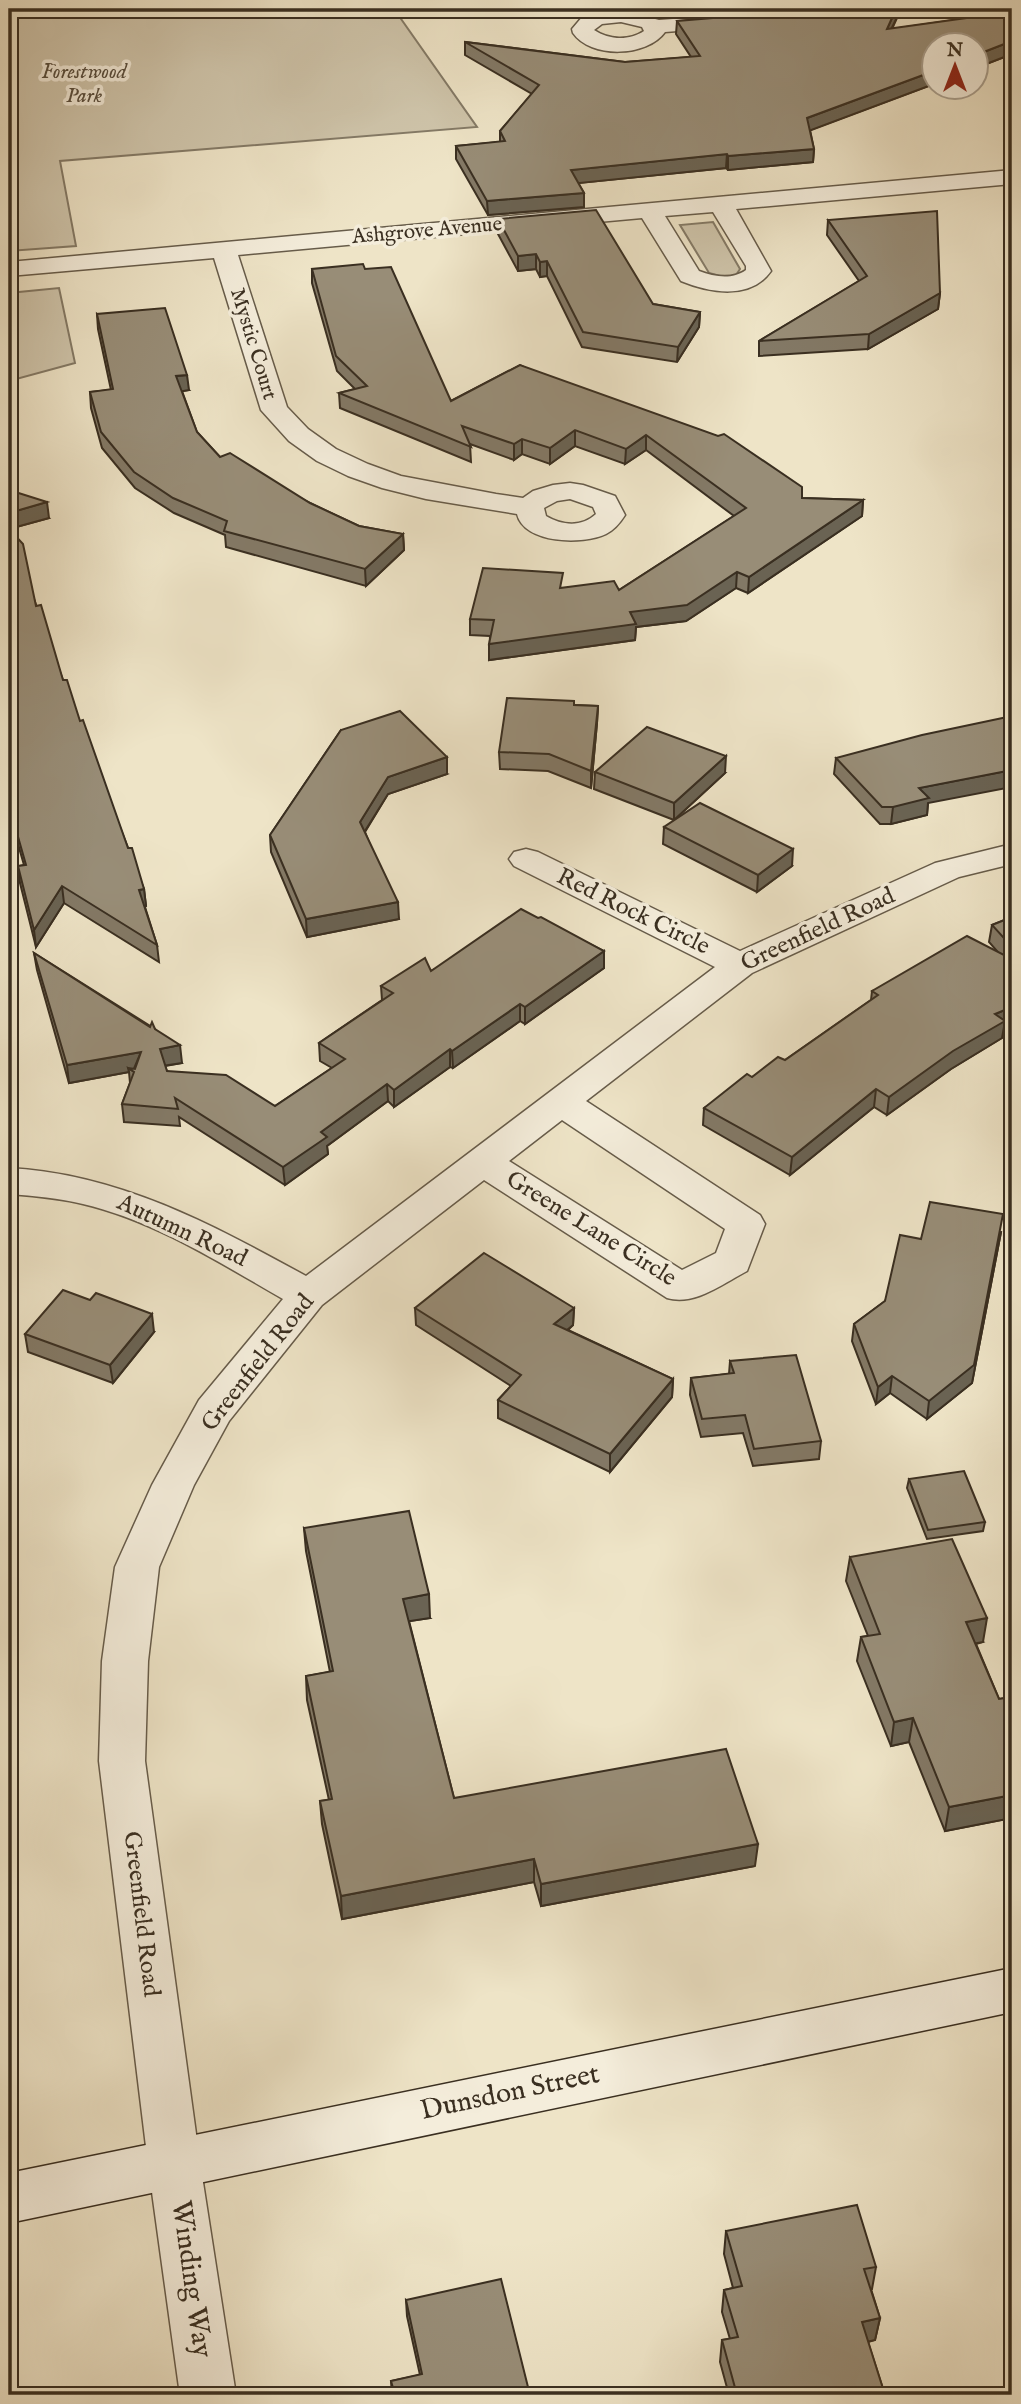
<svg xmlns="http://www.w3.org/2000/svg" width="1021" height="2404" font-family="'IM FELL English',serif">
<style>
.green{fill:#cfc5ab;stroke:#847a66;stroke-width:2}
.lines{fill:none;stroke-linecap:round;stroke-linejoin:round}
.street-casing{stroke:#675c4a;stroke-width:3}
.secondary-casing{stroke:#3a2f21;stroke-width:3}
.street{fill:#f4eddb;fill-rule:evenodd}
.secondary{fill:#f4eddb;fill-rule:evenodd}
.wall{fill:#837966;stroke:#3a2f21;stroke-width:2}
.shaded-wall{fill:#6a6353;stroke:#3a2f21;stroke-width:2}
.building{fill:#988d77;stroke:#3a2f21;stroke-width:2}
.labels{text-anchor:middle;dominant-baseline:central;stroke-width:7;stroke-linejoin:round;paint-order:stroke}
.far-park-label{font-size:21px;font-style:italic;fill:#584d3d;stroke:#f4eddb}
.far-street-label{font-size:21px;fill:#3a2f21;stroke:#f4eddb}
.street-label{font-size:24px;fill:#3a2f21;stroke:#f4eddb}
.near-street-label{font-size:28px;fill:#3a2f21;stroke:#f4eddb}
</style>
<rect width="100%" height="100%" fill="#eee4c7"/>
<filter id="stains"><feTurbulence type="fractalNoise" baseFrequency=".00286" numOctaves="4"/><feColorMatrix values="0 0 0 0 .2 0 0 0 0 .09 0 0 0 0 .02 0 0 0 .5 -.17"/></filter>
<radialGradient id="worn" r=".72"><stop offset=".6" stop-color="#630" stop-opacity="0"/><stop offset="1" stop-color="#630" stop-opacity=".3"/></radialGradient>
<g class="green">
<polygon points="9,9 394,9 477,127 60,161 76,246 9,251"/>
<polygon points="713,222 740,269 736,275 724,277 709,273 680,225"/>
<polygon points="59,288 75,363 9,381 9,293"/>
</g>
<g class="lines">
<defs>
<g id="street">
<path d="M 621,10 L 659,20 L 729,15 L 737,16 L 740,21 L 737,26 L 729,27 L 665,32 C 647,57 591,59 573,33 L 572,29 L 583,16 ZM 621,22 L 642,27 L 644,31 C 629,41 609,40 594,30 L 602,24 Z"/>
<path d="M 1012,170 L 1012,184 L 736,209 L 771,271 C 751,300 710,293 681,281 L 642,218 L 238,255 L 287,407 L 308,429 L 336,449 L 368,464 L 401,476 L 496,494 L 523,498 L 533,491 L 553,485 L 570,483 L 583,485 L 615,496 L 625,515 C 620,523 614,530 606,534 C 583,545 524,544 517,514 L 426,499 L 382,488 L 348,476 L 317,461 L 289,441 L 261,410 L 214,258 L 9,276 L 9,262 ZM 713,212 L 746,266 L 746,270 C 732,280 715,277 699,271 L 665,216 ZM 570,499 L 593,507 L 596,514 C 582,527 563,526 546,516 L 544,508 L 557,501 Z"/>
<path d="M 1012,844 L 1012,864 L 959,877 L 752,973 L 586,1101 L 760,1215 L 765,1224 L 747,1271 C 722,1284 695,1306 667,1298 L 484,1180 L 322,1305 L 229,1421 L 194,1485 L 159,1567 L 148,1661 L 145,1761 L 200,2163 L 236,2395 L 180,2395 L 148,2163 L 99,1761 L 102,1661 L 115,1567 L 152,1485 L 199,1400 L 283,1299 C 220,1263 155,1221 83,1204 C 59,1198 34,1196 9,1194 L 9,1168 C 119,1174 211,1224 306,1276 L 715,967 L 514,866 L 509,859 L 514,852 L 526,849 L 538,852 L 740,951 L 935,863 ZM 562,1120 L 725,1229 L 716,1253 L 682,1270 L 509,1161 Z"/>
</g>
<polygon id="secondary" points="1012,1968 1012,2012 9,2223 9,2173"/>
</defs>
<use href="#street" class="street-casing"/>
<use href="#secondary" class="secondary-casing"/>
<use href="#street" class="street"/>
<use href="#secondary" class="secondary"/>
</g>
<g class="wall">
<polygon points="660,9 767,9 665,17"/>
<polygon points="823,9 901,9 892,29 981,16 1012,9 1012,54 976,68 976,46 934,84 810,130 814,149 813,162 728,170 726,168 578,183 584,193 584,207 488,215 456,159 456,146 500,142 500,131 532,94 465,55 465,42 625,62 691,57 676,34 677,21"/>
<polygon points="498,219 653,304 700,312 699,327 677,362 582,347 547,276 540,277 536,269 518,271 498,234"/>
<polygon points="828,220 940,293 938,309 868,349 759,356 759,341 859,281 827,235"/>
<polygon points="312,269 365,269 451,401 520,365 802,498 863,500 862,516 748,593 736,588 686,621 636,627 635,640 489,660 490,636 470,635 470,619 563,588 619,590 734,516 646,450 625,464 575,446 550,464 522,454 514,460 470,444 471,462 340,408 339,393 355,389 337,371 312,283"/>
<polygon points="97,314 189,390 182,391 197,432 220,457 310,503 359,526 403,534 404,550 366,586 226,547 225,535 174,513 135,488 102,448 91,408 90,392 111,390 98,329"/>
<polygon points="9,490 49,518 9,529 63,680 144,889 146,906 145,907 157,945 159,962 64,903 36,947 20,883 18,866 24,865 9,813"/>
<polygon points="574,705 598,706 597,723 591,788 548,771 500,769 499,752"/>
<polygon points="341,730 447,774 388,794 365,832 399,919 307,937 271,852 270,835"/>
<polygon points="836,758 928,803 927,815 891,824 880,824 834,774"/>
<polygon points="595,772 725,773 674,820 594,789"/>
<polygon points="664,827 792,866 757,892 663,844"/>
<polygon points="1012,917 1012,1023 1004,1027 1002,1038 951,1069 887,1115 874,1107 790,1175 703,1125 704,1108 752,1077 785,1060 871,1000 872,991 997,951 989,942 992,925"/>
<polygon points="538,918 604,951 604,968 525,1024 520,1021 453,1068 450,1067 394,1107 388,1101 327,1146 328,1154 285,1185 179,1117 180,1126 124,1122 122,1104 130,1083 129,1072 69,1083 37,970 34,953 155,1029 182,1063 165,1066 167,1071 275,1106 332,1068 320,1061 319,1043 382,1000 381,986 431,971"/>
<polygon points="1001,1232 972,1383 927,1419 890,1393 876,1404 852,1341 854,1324 885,1301 921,1239"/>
<polygon points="415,1308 574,1308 573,1325 568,1330 673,1379 672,1397 610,1472 498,1418 498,1400 511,1386 416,1325"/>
<polygon points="154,1332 113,1383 28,1352 25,1334"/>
<polygon points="730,1361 821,1441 819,1459 753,1466 743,1433 701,1437 690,1395 691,1378 729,1374"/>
<polygon points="909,1479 985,1522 983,1531 927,1539 907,1488"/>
<polygon points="304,1528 430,1618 409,1621 454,1798 755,1866 541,1906 534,1882 342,1919 322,1824 320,1801 329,1800 307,1700 306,1676 330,1672 306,1551"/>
<polygon points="850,1557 983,1642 976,1644 999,1699 1012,1697 1012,1818 945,1831 909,1742 891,1746 857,1661 861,1637 868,1636 846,1581"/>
<polygon points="726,2231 876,2267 872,2289 871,2289 880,2318 875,2340 868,2342 885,2395 729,2395 720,2362 722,2340 730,2339 722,2312 724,2290 733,2288 724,2254"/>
<polygon points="406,2300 530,2395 392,2395 391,2381 420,2375 407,2316"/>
</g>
<g class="shaded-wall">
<polygon points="666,9 767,9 665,17"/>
<polygon points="896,9 901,9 885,42 887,29"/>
<polygon points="1012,41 1012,54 976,68 976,55"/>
<polygon points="934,71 934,84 806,132 807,118"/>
<polygon points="814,149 813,162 728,170 728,156"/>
<polygon points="727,154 726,168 570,184 571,170"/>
<polygon points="584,193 584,207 488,215 487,201"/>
<polygon points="536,254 536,269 518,271 518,256"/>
<polygon points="547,261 547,276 540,277 540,262"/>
<polygon points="940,293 938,309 868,349 869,334"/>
<polygon points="700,312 699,327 677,362 678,347"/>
<polygon points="187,375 189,390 178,392 176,376"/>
<polygon points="575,430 575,446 550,464 550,448"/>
<polygon points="646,435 646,450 625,464 626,449"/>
<polygon points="522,439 522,454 514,460 514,444"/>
<polygon points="863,500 862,516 748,593 749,577"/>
<polygon points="47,502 49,518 9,529 9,513"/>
<polygon points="403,534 404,550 366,586 365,569"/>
<polygon points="737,572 736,588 686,621 636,627 635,640 489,660 489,644 630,612"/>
<polygon points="598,706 597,723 591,788 591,771"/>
<polygon points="726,756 725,773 674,820 674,803"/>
<polygon points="447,757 447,774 388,794 360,839 360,822 388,777"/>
<polygon points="1012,770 1012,787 928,803 927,815 891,824 893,807 919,788"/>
<polygon points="793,849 792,866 757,892 758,875"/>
<polygon points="62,886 64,903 36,947 34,930"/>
<polygon points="144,889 146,906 141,907 139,890"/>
<polygon points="398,902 399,919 307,937 306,919"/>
<polygon points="604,951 604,968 525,1024 525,1007"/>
<polygon points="520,1004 520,1021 453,1068 452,1051"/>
<polygon points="1012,1007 1012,1023 1004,1027 1002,1038 951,1069 887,1115 889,1097 995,1014"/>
<polygon points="180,1045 182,1063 162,1066 160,1049"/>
<polygon points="450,1049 450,1067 394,1107 394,1090"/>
<polygon points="141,1052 133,1071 128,1068 129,1072 69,1083 67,1065"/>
<polygon points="387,1084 388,1101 327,1146 328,1154 285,1185 283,1167 321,1132"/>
<polygon points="876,1089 874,1107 790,1175 792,1157"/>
<polygon points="1001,1232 972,1383 927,1419 929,1401"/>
<polygon points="574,1308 573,1325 554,1341 554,1324"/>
<polygon points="152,1314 154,1332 113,1383 110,1365"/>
<polygon points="892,1376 890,1393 876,1404 878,1387"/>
<polygon points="673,1379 672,1397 610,1472 610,1454"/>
<polygon points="429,1594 430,1618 404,1622 403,1599"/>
<polygon points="987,1618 983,1642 962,1646 966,1622"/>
<polygon points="913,1718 909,1742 891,1746 894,1722"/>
<polygon points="1012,1795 1012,1818 945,1831 949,1807"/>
<polygon points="758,1844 755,1866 541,1906 541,1884"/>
<polygon points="534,1859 534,1882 342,1919 341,1896"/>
<polygon points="880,2318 875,2340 858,2344 862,2322"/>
</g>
<g class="building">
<polygon points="823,9 896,9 887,29 981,16 993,9 1012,9 1012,41 976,55 976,46 934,46 934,71 807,118 814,149 728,156 727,154 571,170 584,193 487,201 456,146 505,141 500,131 539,85 465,42 625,62 700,56 677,21"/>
<polygon points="596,210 653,304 700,312 678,347 583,332 547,261 540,262 536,254 518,256 498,219"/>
<polygon points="937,211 940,293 869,334 759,341 867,276 828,220"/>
<polygon points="363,264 365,269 391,267 451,401 520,365 718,436 724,434 802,487 802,498 863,500 749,577 737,572 687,605 630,612 636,624 489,644 494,620 470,619 483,568 563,573 560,588 614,581 619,590 746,508 646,435 626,449 575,430 550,448 522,439 514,444 462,426 471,447 339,393 367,386 336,356 312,269"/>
<polygon points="165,308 187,375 176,376 197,432 220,457 230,453 310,503 359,526 403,534 365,569 224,531 227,521 173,498 134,472 101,432 90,392 113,389 97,314"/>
<polygon points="9,490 47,502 9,513"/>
<polygon points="9,529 23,544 36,606 41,605 63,680 67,680 80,721 83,720 128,848 132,848 144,889 139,890 157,945 62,886 34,930 18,866 26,865 9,805"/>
<polygon points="507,698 574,701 574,705 598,706 591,771 549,754 499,752"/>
<polygon points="400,711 447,757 388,777 360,822 398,902 306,919 270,835 341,730"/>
<polygon points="1012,716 1012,770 919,788 929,798 893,807 882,807 836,758 922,735"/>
<polygon points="647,727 726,756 674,803 595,772"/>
<polygon points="700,803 793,849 758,875 664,827"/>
<polygon points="521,909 538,918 541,917 604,951 525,1007 520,1004 452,1051 450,1049 394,1090 387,1084 321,1132 327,1137 283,1167 175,1098 178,1109 122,1104 134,1072 128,1068 135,1069 141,1052 67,1065 34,953 150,1027 152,1022 155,1029 180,1045 160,1049 167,1071 226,1075 275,1106 345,1059 319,1043 393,993 381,986 425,958 431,971"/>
<polygon points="1012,917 1012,947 992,925"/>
<polygon points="967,936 1012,959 1012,1007 995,1014 1005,1021 953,1051 889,1097 876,1089 792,1157 704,1108 747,1074 752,1077 778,1057 785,1060 878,995 872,991"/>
<polygon points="930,1202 1003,1214 974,1365 929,1401 892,1376 878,1387 854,1324 885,1301 900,1235 921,1239"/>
<polygon points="484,1253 574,1308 554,1324 673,1379 610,1454 498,1400 521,1375 415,1308"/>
<polygon points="63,1290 90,1300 96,1293 152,1314 110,1365 25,1334"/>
<polygon points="796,1355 821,1441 754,1449 745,1415 702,1419 691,1378 734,1373 730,1361"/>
<polygon points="964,1471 985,1522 928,1530 909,1479"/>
<polygon points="409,1511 429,1594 403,1599 454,1798 726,1749 758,1844 541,1884 534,1859 341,1896 320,1801 332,1799 306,1676 333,1671 304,1528"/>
<polygon points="952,1539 987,1618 966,1622 999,1699 1012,1697 1012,1795 949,1807 913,1718 894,1722 861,1637 880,1634 850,1557"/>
<polygon points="857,2205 876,2267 864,2269 880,2318 862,2322 885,2395 737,2395 722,2340 738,2337 724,2290 742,2286 726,2231"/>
<polygon points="501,2279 530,2395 395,2395 391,2381 422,2374 406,2300"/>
</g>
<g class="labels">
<g class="far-park-label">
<text x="84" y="72">Forestwood<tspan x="84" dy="24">Park</tspan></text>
</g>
<g class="far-street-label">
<text transform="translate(427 231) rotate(-5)">Ashgrove Avenue</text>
<text transform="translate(253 344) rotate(73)">Mystic Court</text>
</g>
<g class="street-label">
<text transform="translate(633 912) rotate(26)">Red Rock Circle</text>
<text transform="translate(818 930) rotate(-25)">Greenfield Road</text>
<text transform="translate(591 1229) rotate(32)">Greene Lane Circle</text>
<text transform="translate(182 1231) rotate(25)">Autumn Road</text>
<text transform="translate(258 1363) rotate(-52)">Greenfield Road</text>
<text transform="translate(141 1914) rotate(83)">Greenfield Road</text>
</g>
<g class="near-street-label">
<text transform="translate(510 2093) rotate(-12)">Dunsdon Street</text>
<text transform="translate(191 2279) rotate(82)">Winding Way</text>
</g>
</g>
<rect width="1021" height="2404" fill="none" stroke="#eee4c7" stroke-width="35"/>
<rect x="10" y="10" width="1000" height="2383" fill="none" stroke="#3a2f21" stroke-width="3.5"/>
<rect x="18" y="18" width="986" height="2369" fill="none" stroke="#3a2f21" stroke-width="2"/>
<g transform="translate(955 66)"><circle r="33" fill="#f4eddb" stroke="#aaa191" stroke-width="2"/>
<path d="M0-5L12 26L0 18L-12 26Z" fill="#8f2418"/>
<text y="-10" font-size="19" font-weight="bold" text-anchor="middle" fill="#3a2f21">N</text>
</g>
<rect width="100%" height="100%" filter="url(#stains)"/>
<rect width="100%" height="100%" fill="url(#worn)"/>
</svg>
